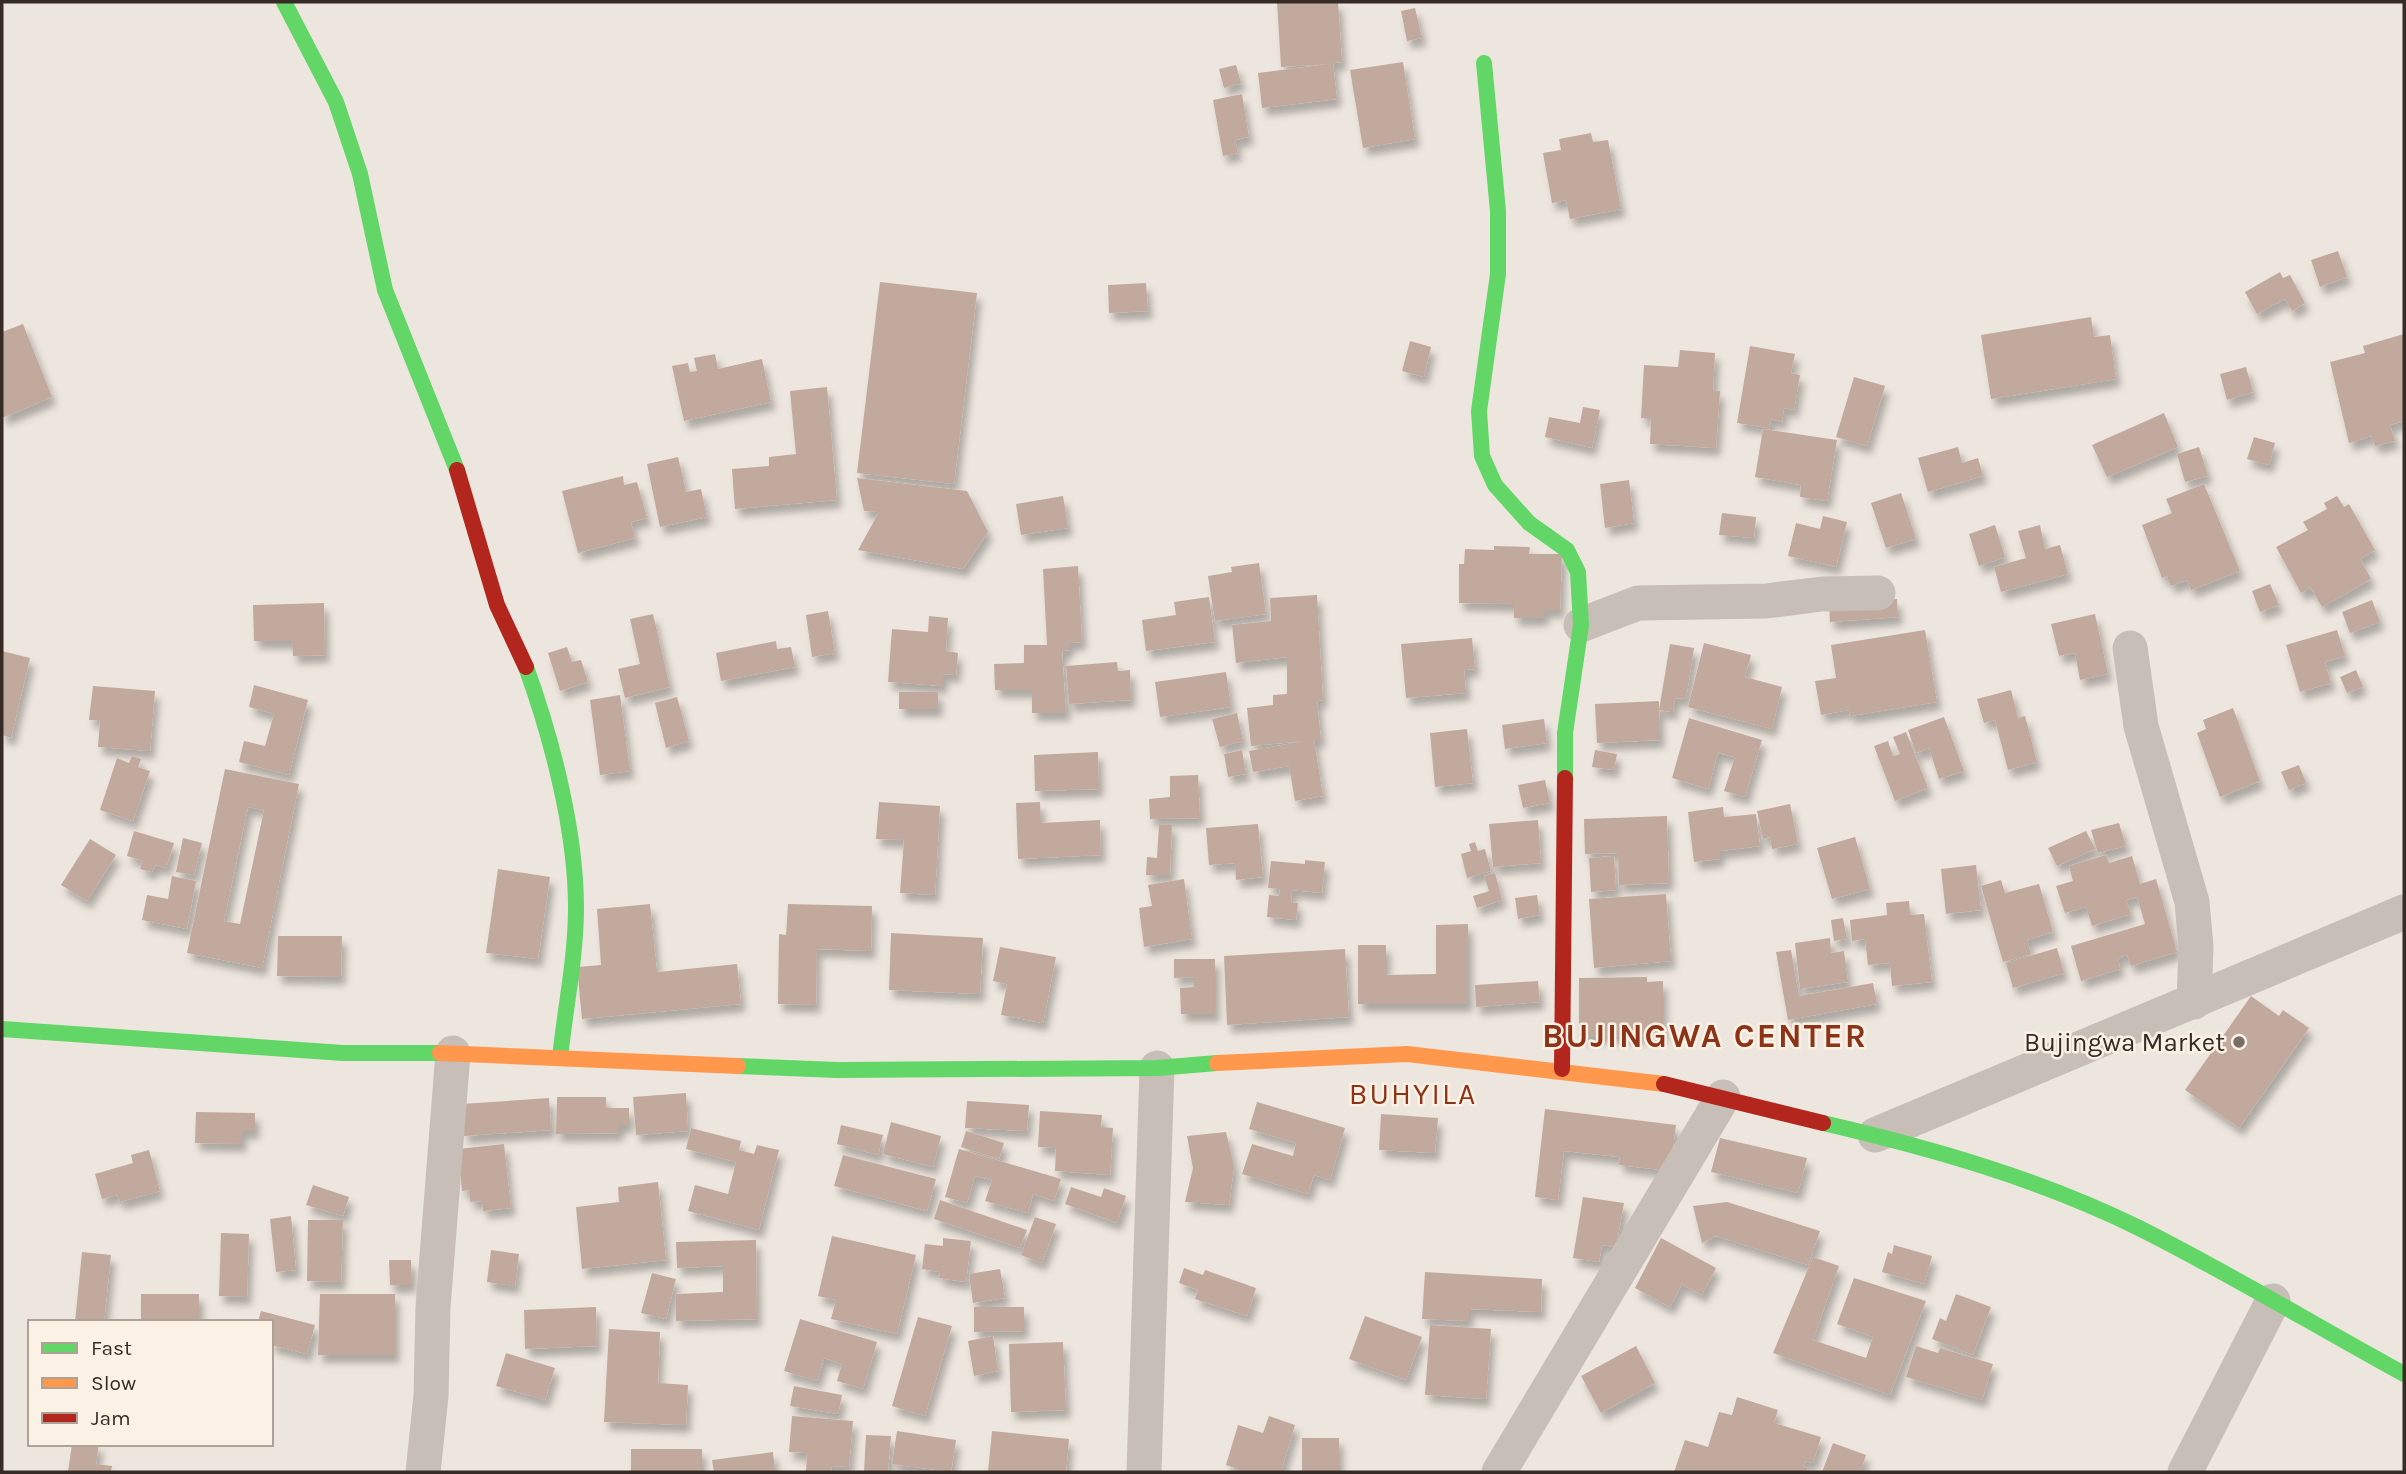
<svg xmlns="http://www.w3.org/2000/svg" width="2406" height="1474" font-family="Karla,sans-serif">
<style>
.building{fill:#c2a99e;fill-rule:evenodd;filter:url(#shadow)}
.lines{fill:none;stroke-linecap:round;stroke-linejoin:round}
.street{stroke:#c6beb7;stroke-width:35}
.fast{stroke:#63d668;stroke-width:16}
.slow{stroke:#ff974d;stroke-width:16}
.jam{stroke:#b3261e;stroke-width:16}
.poi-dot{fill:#776c66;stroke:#fbf1e4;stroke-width:2.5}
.labels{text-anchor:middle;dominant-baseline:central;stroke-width:5;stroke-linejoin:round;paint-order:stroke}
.poi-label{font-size:26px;fill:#372b26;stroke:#fbf1e4;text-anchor:end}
.quarter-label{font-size:30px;letter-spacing:2px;fill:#8d3317;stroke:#fbf1e4}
.district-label{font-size:33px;font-weight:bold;letter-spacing:2px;fill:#8d3317;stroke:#fbf1e4}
</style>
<defs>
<filter id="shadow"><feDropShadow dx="4.5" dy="8" stdDeviation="3.5" flood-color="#0004"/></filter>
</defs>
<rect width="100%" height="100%" fill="#ede6de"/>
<g class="building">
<polygon points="1277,2 1338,2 1342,62 1333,63 1337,99 1262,108 1258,73 1329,64 1281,67"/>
<polygon points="1415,8 1422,38 1407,41 1401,11"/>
<polygon points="1403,62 1415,139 1363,148 1350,70"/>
<polygon points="1236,65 1241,83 1224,88 1219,69"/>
<polygon points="1242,94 1249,137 1235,140 1238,153 1223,156 1213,100"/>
<polygon points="1591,133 1593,142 1608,140 1621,209 1570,219 1566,200 1552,203 1543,153 1561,150 1559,139"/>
<polygon points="2338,251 2347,277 2320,287 2311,260"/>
<polygon points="2280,272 2283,278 2290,275 2305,303 2292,311 2285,299 2257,314 2245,292"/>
<polygon points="880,282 977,293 954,484 857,473"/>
<polygon points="1146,283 1148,311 1109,313 1108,285"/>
<polygon points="2091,317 2094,337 2110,335 2116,379 1991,399 1981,335"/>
<polygon points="23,324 52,397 2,418 2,332"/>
<polygon points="2404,334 2404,421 2390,425 2395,441 2375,446 2371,436 2349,443 2330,362 2365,353 2363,346"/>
<polygon points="1410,341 1431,347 1424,377 1402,371"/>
<polygon points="1750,346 1795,354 1791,373 1800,375 1794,410 1784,408 1782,422 1771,419 1769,428 1737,423"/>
<polygon points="1680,350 1715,353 1713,391 1720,391 1716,448 1650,444 1651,419 1641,418 1644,365 1678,367"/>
<polygon points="715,354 718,369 762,359 771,402 684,421 672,366 688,363 690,372 697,371 694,358"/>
<polygon points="2246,367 2253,392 2227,400 2220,374"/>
<polygon points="1854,377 1885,386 1867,446 1836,437"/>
<polygon points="827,387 837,500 735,509 732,469 769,466 769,457 796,454 790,391"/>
<polygon points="1583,407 1600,410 1592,448 1545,437 1549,417 1580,423"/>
<polygon points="2164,413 2178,447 2107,477 2092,445"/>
<polygon points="1763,429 1837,440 1827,501 1800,497 1801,485 1755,477"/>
<polygon points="2254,437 2275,443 2269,465 2247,459"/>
<polygon points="1958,447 1962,463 1978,458 1983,476 1928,492 1918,458"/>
<polygon points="2199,447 2208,476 2185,482 2177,454"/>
<polygon points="678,457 686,492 701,489 707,517 660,527 647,464"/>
<polygon points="623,476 624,485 637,482 647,518 631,522 635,538 578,553 562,491"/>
<polygon points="857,478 967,491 988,532 963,569 858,550 879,512 864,511"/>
<polygon points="1629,480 1634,523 1605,528 1600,484"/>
<polygon points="2204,484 2240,571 2191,590 2187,580 2171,586 2167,576 2162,578 2142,525 2172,513 2166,499"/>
<polygon points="1901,493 1916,539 1886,548 1871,503"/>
<polygon points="1063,496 1068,528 1021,535 1016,504"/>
<polygon points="2337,496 2344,507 2349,504 2375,550 2360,559 2371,579 2322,607 2311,588 2301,593 2276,547 2308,530 2303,522 2327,509 2324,503"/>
<polygon points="1722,513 1756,517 1754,538 1719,535"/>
<polygon points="1823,516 1847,522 1836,567 1788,556 1796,523 1820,529"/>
<polygon points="1995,525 2005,557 1979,566 1969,534"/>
<polygon points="2040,525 2045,549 2060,545 2068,574 2001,592 1994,567 2026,558 2018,531"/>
<polygon points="1494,546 1530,547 1529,554 1562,554 1560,610 1544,610 1544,618 1514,618 1514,604 1459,603 1459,564 1464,564 1465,549 1494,550"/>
<polygon points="1259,563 1266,614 1215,621 1208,576 1232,572 1231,567"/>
<polygon points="1078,566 1082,642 1069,643 1069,650 1062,651 1066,713 1032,713 1032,690 995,690 994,664 1024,663 1024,645 1047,645 1043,569"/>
<polygon points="2270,584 2279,605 2260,612 2252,591"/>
<polygon points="1317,595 1323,700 1317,701 1321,740 1314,740 1323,796 1295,801 1289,766 1253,772 1249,751 1305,741 1251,746 1247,708 1273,705 1273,695 1287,694 1287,657 1236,663 1232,625 1271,621 1270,598"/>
<polygon points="1209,597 1215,642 1146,651 1142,620 1176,615 1174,602"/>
<polygon points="1897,599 1898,617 1830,622 1829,604"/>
<polygon points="2372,600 2380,622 2350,633 2342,612"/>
<polygon points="324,603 325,655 293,656 292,641 254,641 253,605"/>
<polygon points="828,611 835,653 812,657 806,615"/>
<polygon points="653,614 670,687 625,698 618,669 640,664 630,619"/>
<polygon points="2095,614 2108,674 2080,680 2075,653 2059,656 2051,624"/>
<polygon points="929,616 948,618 946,651 958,653 956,675 943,674 943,686 888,682 892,629 928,632"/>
<polygon points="1925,630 1937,702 1850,716 1849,710 1821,715 1815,681 1836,678 1831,645"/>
<polygon points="2337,630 2345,656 2325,662 2331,683 2300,692 2286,645"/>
<polygon points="1472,638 1475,669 1464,670 1466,693 1406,698 1401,644"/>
<polygon points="776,641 777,649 791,647 795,667 721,681 716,653"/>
<polygon points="1704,643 1751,655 1745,677 1782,687 1772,729 1688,707"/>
<polygon points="1670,644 1694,648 1686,699 1675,698 1673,712 1659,710"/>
<polygon points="567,647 572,662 581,660 588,682 560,691 548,653"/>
<polygon points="2,651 30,658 11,738 2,735"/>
<polygon points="1117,662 1118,671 1130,670 1131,700 1069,704 1066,666"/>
<polygon points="2356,670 2363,687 2347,693 2340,677"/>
<polygon points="1226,672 1231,707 1160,717 1155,682"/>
<polygon points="254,685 308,700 289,775 239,762 244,741 265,746 274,714 249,707"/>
<polygon points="93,686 155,691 150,751 98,747 100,720 89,720"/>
<polygon points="2011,690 2018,718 2025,716 2037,762 2008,770 1995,720 1984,723 1977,699"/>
<rect x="899" y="692" width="39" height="17"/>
<polygon points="620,695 630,771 600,775 590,700"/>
<polygon points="677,697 689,741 666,748 655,703"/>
<polygon points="1659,701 1660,740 1597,743 1595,704"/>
<polygon points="2233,708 2260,781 2220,797 2197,733 2206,729 2203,720"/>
<polygon points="1237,713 1243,741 1220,747 1212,719"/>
<polygon points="1944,717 1964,771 1939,779 1929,748 1916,753 1908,730"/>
<polygon points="1689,718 1762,740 1745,797 1724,791 1735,757 1718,753 1708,789 1672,778"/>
<polygon points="1544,719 1547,743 1505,749 1502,725"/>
<polygon points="1467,729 1473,783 1435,787 1430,733"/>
<polygon points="1906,732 1928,788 1895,801 1874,746 1888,741 1893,756 1900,754 1893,737"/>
<polygon points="1242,750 1246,774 1228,777 1224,754"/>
<polygon points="1595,750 1617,754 1614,770 1592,767"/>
<polygon points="1098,752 1099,789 1035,791 1034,755"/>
<polygon points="132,756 141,759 138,767 150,771 133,821 100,810 117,758 129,763"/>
<polygon points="2299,765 2306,783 2289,790 2281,772"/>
<path d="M 225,769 L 299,784 L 262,968 L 187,953 ZM 248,807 L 264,810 L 240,924 L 224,921 Z"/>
<polygon points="1198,775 1200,818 1150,819 1149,799 1170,797 1170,776"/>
<polygon points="1545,780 1550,803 1523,808 1518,785"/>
<polygon points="879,802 940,806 935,895 900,893 904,840 876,839"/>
<polygon points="1040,802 1041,823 1100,820 1101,855 1018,859 1016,803"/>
<polygon points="1790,804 1798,844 1772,849 1770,837 1763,839 1757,811"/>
<polygon points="1723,807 1724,817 1756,814 1760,846 1720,851 1720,859 1694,862 1688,812"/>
<polygon points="1667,816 1669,883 1619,885 1618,853 1585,854 1584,819"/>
<polygon points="1538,820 1541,863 1493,867 1489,824"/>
<polygon points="2119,823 2126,846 2098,853 2091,830"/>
<polygon points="1258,824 1263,877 1236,880 1235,863 1209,865 1206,828"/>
<polygon points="1159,825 1172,825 1170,875 1146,875 1147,857 1157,858"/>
<polygon points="134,831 174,843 166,868 155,865 152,872 140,869 143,861 127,856"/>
<polygon points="2086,831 2095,849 2057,866 2048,848"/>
<polygon points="1855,837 1870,889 1832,899 1817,848"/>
<polygon points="183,838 202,843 194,875 176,872"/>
<polygon points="90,839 116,855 87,901 61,885"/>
<polygon points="1475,842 1478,851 1485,849 1491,871 1467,878 1461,854 1471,851 1469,844"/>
<polygon points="2106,855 2109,863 2132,856 2140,884 2156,879 2177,952 2131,966 2127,955 2118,958 2120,969 2081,981 2071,946 2145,924 2137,897 2126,900 2131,914 2092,926 2086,907 2065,913 2056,886 2073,881 2069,866"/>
<polygon points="1614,856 1616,890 1591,892 1589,858"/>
<polygon points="1305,860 1325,862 1322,893 1292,890 1291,902 1298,903 1296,920 1267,917 1269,895 1279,896 1280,889 1268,888 1271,861 1305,864"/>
<polygon points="1976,865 1981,910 1946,914 1941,869"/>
<polygon points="498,869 550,877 538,959 486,953"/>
<polygon points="1495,873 1502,900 1477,908 1473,896 1489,891 1484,876"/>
<polygon points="172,876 196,881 187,929 142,920 147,895 168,899"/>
<polygon points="1184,879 1192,939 1144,947 1139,908 1152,906 1148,885"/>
<polygon points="2001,880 2005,893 2039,884 2053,932 2027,940 2031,954 2003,962 1981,886"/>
<polygon points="1666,894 1671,961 1594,968 1589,899"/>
<polygon points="1537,895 1540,915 1518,919 1515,898"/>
<polygon points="1909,901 1910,915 1924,914 1932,982 1892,986 1890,963 1868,965 1865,939 1852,941 1850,920 1887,915 1886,903"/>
<polygon points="650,904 657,972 737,964 741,1004 582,1019 577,967 601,965 597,909"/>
<polygon points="788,904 872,906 871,951 817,949 816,1005 778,1004 779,934 786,935"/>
<polygon points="1843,918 1847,939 1834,941 1831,920"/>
<polygon points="1468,924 1468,1004 1358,1004 1358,945 1386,945 1386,975 1436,974 1436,925"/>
<polygon points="891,933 983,938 980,994 889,990"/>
<polygon points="278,936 342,936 341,977 277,976"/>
<polygon points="1830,938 1831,953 1844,951 1848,982 1800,989 1795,943"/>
<polygon points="1000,947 1056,957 1043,1023 1001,1015 1007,984 993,981"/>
<polygon points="2057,948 2064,973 2013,988 2006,963"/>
<polygon points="1345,949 1349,1017 1227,1025 1224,956"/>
<polygon points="1791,950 1799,996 1873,983 1877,1004 1788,1020 1776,952"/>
<polygon points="1174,959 1215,959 1215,1014 1181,1014 1180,988 1194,987 1194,977 1174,978"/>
<polygon points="1647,977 1647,982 1663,981 1663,1035 1579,1036 1579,978"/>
<polygon points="1538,981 1540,1002 1476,1007 1475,985"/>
<polygon points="2251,996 2279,1016 2283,1010 2309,1028 2239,1128 2185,1090"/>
<polygon points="686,1093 688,1131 636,1135 633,1097"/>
<polygon points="557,1097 606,1097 606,1108 629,1108 629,1125 619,1125 619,1133 556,1134"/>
<polygon points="549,1098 551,1130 464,1136 462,1104"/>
<polygon points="967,1101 1029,1105 1027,1131 965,1128"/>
<polygon points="1257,1102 1345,1128 1330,1180 1314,1175 1308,1194 1242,1174 1252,1144 1293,1156 1296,1143 1249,1129"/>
<polygon points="1545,1109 1676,1125 1670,1171 1619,1165 1620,1157 1564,1151 1558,1200 1535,1197"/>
<polygon points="1040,1111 1102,1115 1101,1127 1113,1128 1110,1175 1055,1171 1056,1148 1038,1147"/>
<polygon points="196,1112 255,1113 255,1131 242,1131 242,1144 195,1143"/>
<polygon points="1381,1114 1438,1118 1435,1153 1379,1150"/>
<polygon points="891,1122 941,1136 933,1167 883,1154"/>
<polygon points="841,1125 883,1135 878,1155 837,1144"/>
<polygon points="691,1128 741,1141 739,1150 754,1154 757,1145 779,1150 759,1230 688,1211 695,1185 728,1194 736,1162 686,1149"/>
<polygon points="966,1131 1004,1143 999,1159 961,1147"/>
<polygon points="1226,1132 1234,1166 1229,1205 1185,1202 1193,1168 1187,1136"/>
<polygon points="1720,1138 1807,1158 1798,1193 1711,1172"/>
<polygon points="504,1144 511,1208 483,1211 482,1201 470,1202 469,1190 462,1191 458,1149"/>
<polygon points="959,1149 1061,1179 1054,1201 1033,1194 1028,1213 985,1201 992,1180 975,1176 967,1203 945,1197"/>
<polygon points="149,1150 160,1191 120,1202 117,1195 102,1199 95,1174 133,1163 131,1155"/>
<polygon points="843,1155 936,1179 927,1211 834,1186"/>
<polygon points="658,1182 666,1260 582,1269 576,1207 619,1202 618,1187"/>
<polygon points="313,1185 349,1197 343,1216 306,1205"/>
<polygon points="1071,1187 1101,1197 1104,1188 1126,1196 1117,1223 1065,1204"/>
<polygon points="1583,1197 1624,1203 1616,1247 1602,1245 1599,1262 1573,1258"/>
<polygon points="940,1200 1027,1230 1020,1248 934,1219"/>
<polygon points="1727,1202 1820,1231 1808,1265 1716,1236 1702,1243 1693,1206"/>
<polygon points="291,1216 296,1270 276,1272 270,1219"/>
<polygon points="1035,1217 1056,1224 1042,1263 1021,1255"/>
<polygon points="308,1220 343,1220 341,1282 307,1281"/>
<polygon points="221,1233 249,1234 247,1297 219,1296"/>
<polygon points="832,1236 916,1255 897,1334 831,1319 836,1300 818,1296"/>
<polygon points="943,1238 971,1241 966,1282 939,1278 940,1272 922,1269 925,1244 943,1246"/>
<polygon points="1661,1238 1716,1268 1702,1295 1682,1284 1670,1307 1635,1288"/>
<polygon points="756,1240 757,1319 676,1321 676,1294 723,1292 723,1266 677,1268 676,1242"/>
<polygon points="1894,1245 1932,1256 1924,1284 1882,1272 1888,1252 1892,1254"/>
<polygon points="491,1250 519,1254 515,1286 487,1282"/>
<polygon points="82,1252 111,1255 104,1322 75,1322"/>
<polygon points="1813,1257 1839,1266 1813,1340 1866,1358 1873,1337 1837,1324 1854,1278 1926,1301 1890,1395 1773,1353"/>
<polygon points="389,1260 411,1260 412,1285 390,1285"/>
<polygon points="1184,1268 1203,1275 1205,1270 1256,1288 1247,1316 1195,1299 1198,1290 1179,1283"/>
<polygon points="1000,1269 1005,1298 973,1303 969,1274"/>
<polygon points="1425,1272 1542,1279 1541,1312 1469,1309 1469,1321 1422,1319"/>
<polygon points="652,1273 676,1279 666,1319 641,1313"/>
<rect x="141" y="1294" width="58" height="28"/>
<polygon points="320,1294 395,1294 395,1355 318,1355"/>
<polygon points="1956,1294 1991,1307 1973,1355 1932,1339 1940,1318 1946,1321"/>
<polygon points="596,1307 597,1346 525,1349 524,1310"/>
<polygon points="974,1307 1024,1307 1024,1331 974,1332"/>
<polygon points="261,1311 315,1325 307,1354 271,1345 271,1322 258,1322"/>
<polygon points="1365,1316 1422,1337 1406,1380 1349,1359"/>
<polygon points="918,1317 952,1326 925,1416 892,1406"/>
<polygon points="800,1319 877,1342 863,1389 837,1381 842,1364 824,1358 817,1381 784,1371"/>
<polygon points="1430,1325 1491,1329 1486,1399 1425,1395"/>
<polygon points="609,1329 660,1332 658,1383 688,1385 686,1425 604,1422"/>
<polygon points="993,1336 998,1371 974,1376 968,1341"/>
<polygon points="1063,1342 1066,1410 1011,1412 1009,1344"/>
<polygon points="1636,1346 1655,1383 1601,1413 1581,1376"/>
<polygon points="1916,1346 1938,1353 1940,1348 1993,1364 1982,1400 1906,1377"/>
<polygon points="506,1353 555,1368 545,1400 496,1386"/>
<polygon points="794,1386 842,1395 838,1414 790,1406"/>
<polygon points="1737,1397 1778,1410 1774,1423 1821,1437 1813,1463 1805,1461 1803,1466 1808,1468 1807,1472 1674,1472 1685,1440 1708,1447 1719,1412 1732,1415"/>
<polygon points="792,1416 853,1421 849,1467 832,1466 831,1472 806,1472 807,1453 789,1452"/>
<polygon points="1269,1416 1295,1425 1281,1472 1237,1472 1238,1469 1226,1465 1238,1425 1263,1433"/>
<polygon points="897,1431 956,1440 951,1472 892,1464"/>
<polygon points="992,1431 1069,1439 1066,1472 988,1472"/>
<polygon points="866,1435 891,1436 888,1472 864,1472"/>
<rect x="1302" y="1438" width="37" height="34"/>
<polygon points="1833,1443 1866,1455 1860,1472 1822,1472"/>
<polygon points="72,1444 99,1444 96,1464 112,1466 111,1472 68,1472"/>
<rect x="631" y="1449" width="71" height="23"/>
<polygon points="773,1452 775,1472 714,1472 712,1460"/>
</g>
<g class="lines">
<g class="street">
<polyline points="1581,625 1638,603 1766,601 1822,594 1878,593"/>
<polyline points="2130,648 2141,726 2192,902 2196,947 2194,1002"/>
<polyline points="1875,1135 2404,912"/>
<polyline points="423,1472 431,1396 433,1307 453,1053"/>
<polyline points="1144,1472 1157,1068"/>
<polyline points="1499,1472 1723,1097"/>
<polyline points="2185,1472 2273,1301"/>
</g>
<g class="fast">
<polyline points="284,2 336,102 360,174 385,290 457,470"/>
<polyline points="1484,63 1498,211 1498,274 1479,411 1482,456 1495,485 1529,523 1567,550 1578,572 1581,625 1565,733 1565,778"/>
<path d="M 526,667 C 552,739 576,831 576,908 C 576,957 565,1009 560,1058"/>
<polyline points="2,1029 343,1053 440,1053"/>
<polyline points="738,1066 837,1070 1157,1068 1217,1063"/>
<path d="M 1823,1123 C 1931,1148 2040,1179 2139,1228 C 2229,1273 2316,1326 2404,1374"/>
</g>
<g class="slow">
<polyline points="440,1053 738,1066"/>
<polyline points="1217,1063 1407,1054 1664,1084"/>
</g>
<g class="jam">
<polyline points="457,470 497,605 526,667"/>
<polyline points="1562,1069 1565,778"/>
<polyline points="1664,1084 1823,1123"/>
</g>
</g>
<circle class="poi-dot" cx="2239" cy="1042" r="7"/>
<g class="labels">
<g class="poi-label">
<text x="2225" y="1042">Bujingwa Market</text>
</g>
<g class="quarter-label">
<text x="1413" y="1094">BUHYILA</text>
</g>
<g class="district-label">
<text x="1705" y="1036">BUJINGWA CENTER</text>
</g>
</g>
<rect width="2406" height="1474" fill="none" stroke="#372b26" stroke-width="7"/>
<rect x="28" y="1320" width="245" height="126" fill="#fbf1e4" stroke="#ada298" stroke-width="2"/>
<rect x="42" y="1343" width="35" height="10" fill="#63d668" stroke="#ada298" stroke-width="2"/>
<text x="91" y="1355" font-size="21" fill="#372b26">Fast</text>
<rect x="42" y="1378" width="35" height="10" fill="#ff974d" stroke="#ada298" stroke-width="2"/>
<text x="91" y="1390" font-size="21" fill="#372b26">Slow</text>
<rect x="42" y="1413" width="35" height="10" fill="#b3261e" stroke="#ada298" stroke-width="2"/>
<text x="91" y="1425" font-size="21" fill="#372b26">Jam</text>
</svg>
